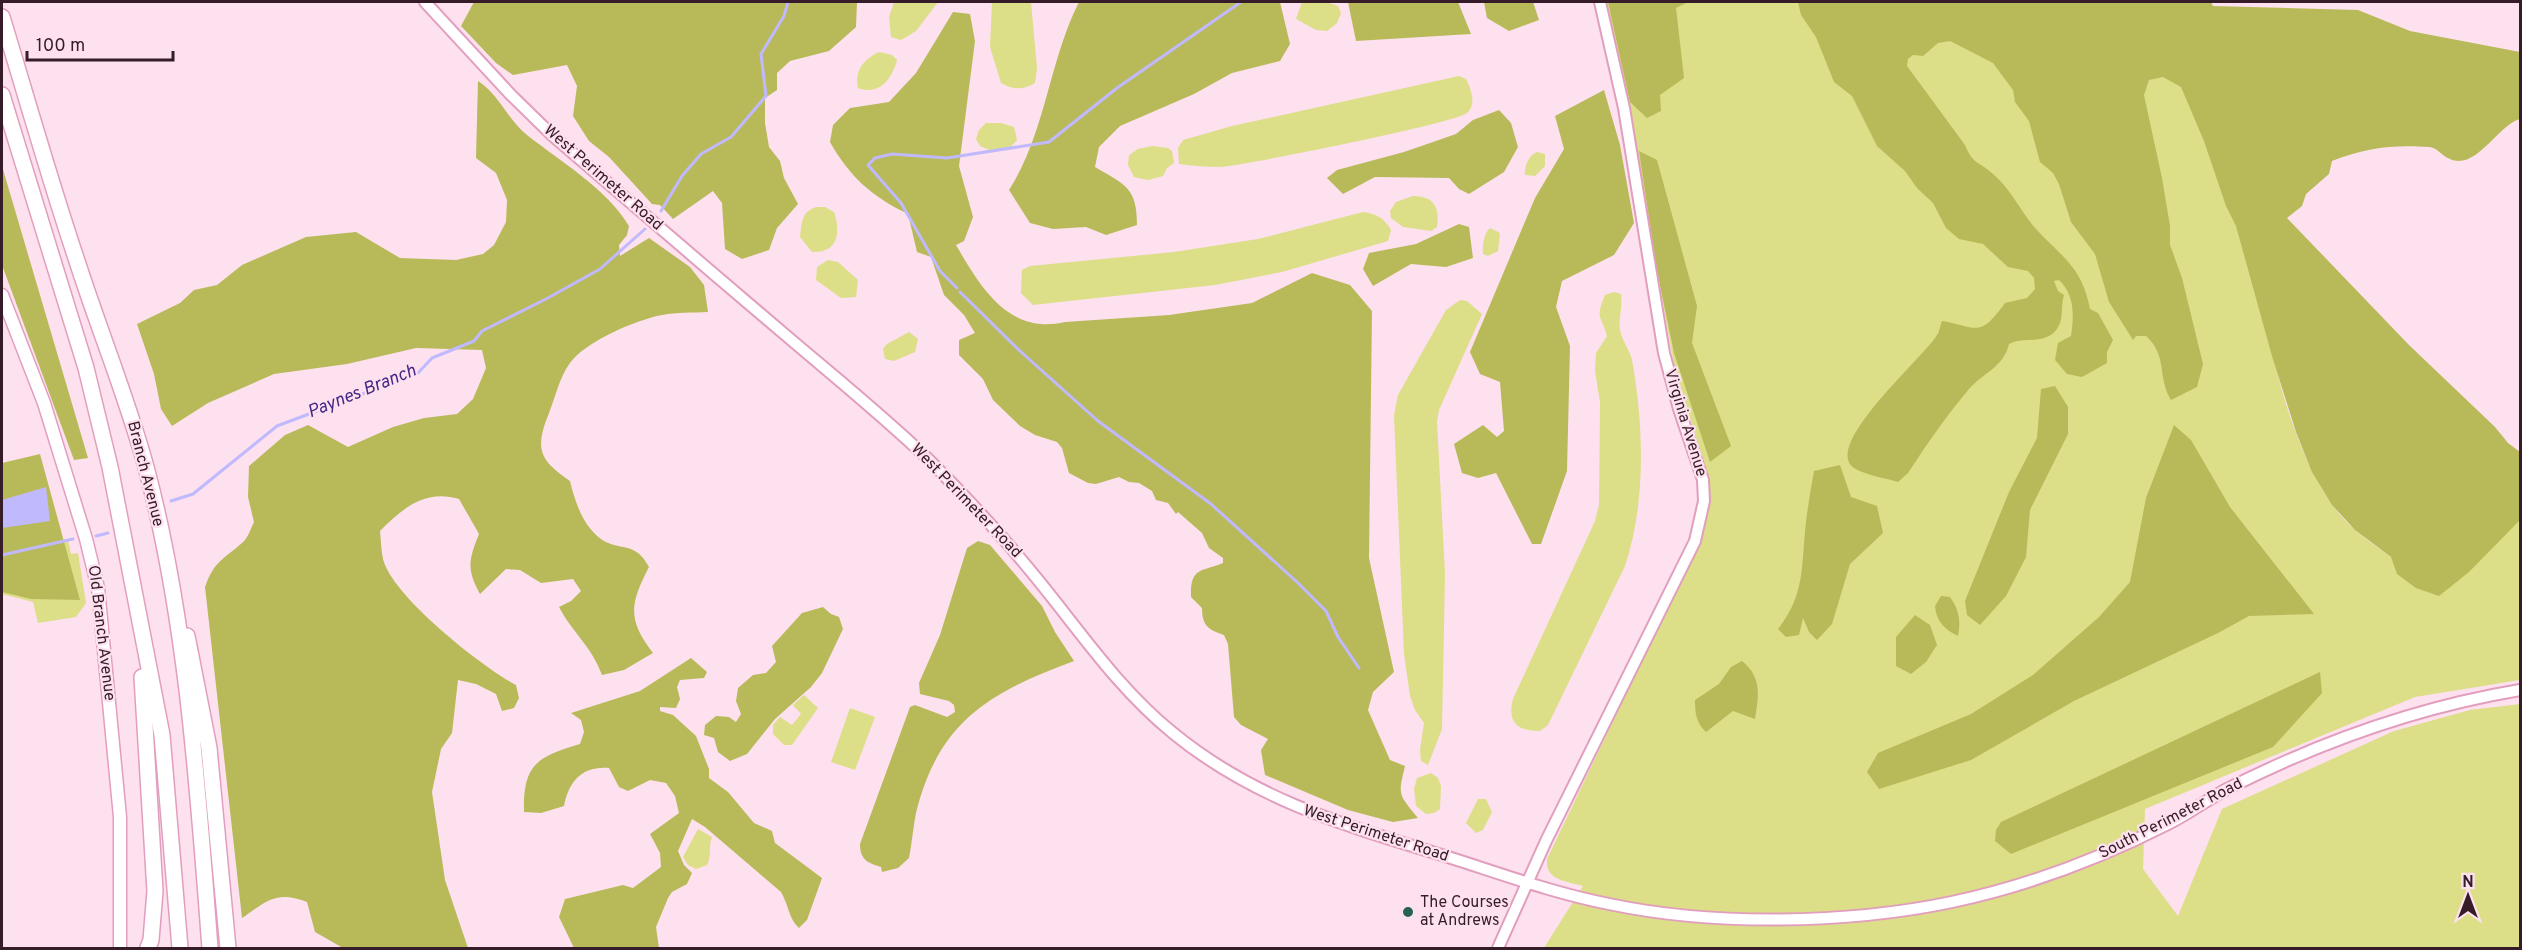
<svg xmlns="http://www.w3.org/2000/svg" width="2522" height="950" font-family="Overpass,sans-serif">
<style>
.green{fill:#dcde88}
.forest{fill:#b8ba59}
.water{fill:#c1b9fd}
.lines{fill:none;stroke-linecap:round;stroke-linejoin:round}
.stream{stroke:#c1b9fd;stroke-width:3}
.tertiary-casing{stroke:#e29ebe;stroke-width:14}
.secondary-casing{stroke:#e29ebe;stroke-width:15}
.motorway-casing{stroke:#e29ebe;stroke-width:18}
.tertiary{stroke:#fff;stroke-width:10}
.secondary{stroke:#fff;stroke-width:12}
.motorway{stroke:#fff;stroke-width:15}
.poi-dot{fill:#256350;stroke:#fee1ee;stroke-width:2}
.labels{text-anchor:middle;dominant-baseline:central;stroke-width:4.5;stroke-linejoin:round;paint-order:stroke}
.street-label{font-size:16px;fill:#361c29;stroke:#fee1ee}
.poi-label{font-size:16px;fill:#361c29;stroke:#fee1ee;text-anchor:start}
.water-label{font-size:18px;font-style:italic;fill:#422786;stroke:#fee1ee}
</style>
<rect width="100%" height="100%" fill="#fee1ee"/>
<g class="green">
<polygon points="894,2 938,2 916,31 901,40 891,37 889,17"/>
<path d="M 992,2 L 1031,2 L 1037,68 L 1035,83 C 1023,90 1013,90 1001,83 L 990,47 Z"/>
<polygon points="1302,2 1327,2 1338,6 1341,13 1337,23 1327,31 1316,30 1296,19"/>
<path d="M 1606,2 L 2211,2 C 2224,79 2238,157 2251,235 C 2267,326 2279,424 2331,503 C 2348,529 2377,547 2403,565 L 2520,510 L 2520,680 L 2415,697 L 2145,809 L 2143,869 L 2178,916 L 2222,809 L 2394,731 L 2470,710 L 2520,704 L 2520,948 L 1544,948 L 1583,886 C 1567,881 1545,881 1547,859 L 1698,544 L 1707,515 L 1709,481 L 1674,365 L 1624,80 Z"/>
<path d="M 879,52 L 892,55 L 897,60 C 892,79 879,96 858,88 C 854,71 864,59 879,52 Z"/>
<path d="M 1459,76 L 1466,79 C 1471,89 1477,104 1467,113 C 1456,123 1246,165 1220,167 C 1206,167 1193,166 1179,164 L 1178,148 L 1183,140 L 1232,126 Z"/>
<polygon points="986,123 1001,123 1014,127 1017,140 1008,150 989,150 980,146 976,139 979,130"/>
<polygon points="1152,146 1168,148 1172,151 1174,163 1167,168 1163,176 1148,180 1134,177 1128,165 1129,155 1138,149"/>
<path d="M 1537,152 L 1545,154 L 1545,166 L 1535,176 L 1525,175 C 1524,166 1529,155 1537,152 Z"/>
<path d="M 1413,196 C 1434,196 1440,208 1437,227 L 1431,231 L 1403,227 L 1391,218 L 1390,211 L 1396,202 Z"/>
<path d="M 816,207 L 825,207 L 834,212 C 841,233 838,253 812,252 L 800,237 C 802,223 801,212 816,207 Z"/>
<path d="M 1363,212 C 1377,214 1384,218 1391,230 L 1388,241 L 1282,272 L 1215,285 L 1033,305 L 1021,293 L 1022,270 L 1030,266 L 1174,252 L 1258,239 Z"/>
<path d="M 1490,228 L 1500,233 L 1498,251 L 1488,256 L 1483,254 C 1482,246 1484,233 1490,228 Z"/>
<polygon points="828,260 838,262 858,280 856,297 841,298 816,280 817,267"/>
<path d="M 1614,292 L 1621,294 C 1623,306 1618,321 1620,330 C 1622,341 1630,350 1632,360 C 1644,426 1646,503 1625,566 L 1548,725 L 1540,731 C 1517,731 1507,722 1513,699 L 1595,521 L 1599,505 L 1600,402 L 1595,371 L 1596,353 L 1607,336 C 1601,315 1595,319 1605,295 Z"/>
<polygon points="1460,300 1467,301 1482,314 1439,410 1437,422 1445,574 1442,729 1428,765 1421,761 1420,750 1424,723 1415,710 1410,696 1404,654 1394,415 1398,395 1446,310"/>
<polygon points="909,332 918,339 915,352 894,361 885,359 883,349 887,344"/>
<polygon points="68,540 71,554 78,553 86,603 76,617 38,623 33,602 2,594 2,555"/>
<polygon points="804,695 818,708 792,745 784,745 773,734 773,725 780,717 792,725 801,714 793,705"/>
<polygon points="850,708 875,717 855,770 831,762"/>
<polygon points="1431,773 1438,778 1441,786 1440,809 1434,813 1426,814 1416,806 1414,789 1417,778"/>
<polygon points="1478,799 1486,799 1492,812 1483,830 1476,833 1466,823"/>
<path d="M 698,829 L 712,837 C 708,847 712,856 707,865 L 696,869 L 688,865 L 683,857 Z"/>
</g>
<g class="forest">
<polygon points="474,2 857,2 856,27 829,51 790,61 777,73 777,90 765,98 765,123 769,147 780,161 784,178 798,204 777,228 769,250 742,259 725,249 722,203 713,191 673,219 660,205 652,204 609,157 589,141 573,116 577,86 567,65 513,75 496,63 461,26"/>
<path d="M 1079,2 L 1280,2 L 1290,44 L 1280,61 L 1232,73 L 1194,94 L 1120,126 L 1099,147 L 1095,167 C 1125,185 1137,187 1137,225 L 1106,235 L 1086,227 L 1053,229 L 1030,223 L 1009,190 C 1046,132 1049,61 1079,2 Z"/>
<polygon points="1348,2 1458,2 1471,34 1356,41"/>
<polygon points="1484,2 1533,2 1539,20 1509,31 1487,18"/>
<polygon points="1608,2 1688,2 1676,8 1684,78 1660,95 1661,111 1647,118 1630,102"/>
<path d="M 1798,2 L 2211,2 L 2213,6 L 2358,10 L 2410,31 L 2520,52 L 2520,119 C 2498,125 2476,171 2450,159 C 2442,156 2439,149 2430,147 C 2391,145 2369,147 2332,161 L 2329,174 L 2306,194 L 2302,206 L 2287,218 L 2409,345 L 2495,427 L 2508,443 L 2520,452 L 2520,520 L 2469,572 L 2439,596 L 2416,588 L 2397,574 L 2391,557 L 2355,530 L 2332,505 L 2312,472 L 2296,432 L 2272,356 L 2236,226 L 2226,206 L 2204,141 L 2181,87 L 2163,77 L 2149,80 L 2144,95 L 2162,178 L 2170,226 L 2170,245 L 2182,278 L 2203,364 L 2197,387 L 2171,400 C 2157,377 2168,356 2146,336 L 2136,336 L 2133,340 L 2109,302 L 2095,254 L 2071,222 L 2059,184 L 2053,173 L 2040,162 L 2029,121 L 2015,102 L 2013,90 L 1993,63 L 1950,41 L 1938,43 L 1923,56 L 1913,55 L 1908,59 L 1907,66 L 1965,145 C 1973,165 1979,161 1993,174 C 2011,189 2021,212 2036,229 C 2063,258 2082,267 2090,309 L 2098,313 L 2113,340 L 2107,352 L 2107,363 L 2082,377 L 2067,374 L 2055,360 L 2058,343 L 2071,336 C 2074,316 2075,295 2059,280 L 2054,281 L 2058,291 L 2064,295 C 2061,304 2063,315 2060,323 C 2050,348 2024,335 2009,344 C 2003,368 1984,372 1969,389 C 1947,415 1927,444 1908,473 L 1898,482 C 1885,478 1865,475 1854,468 C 1821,446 1925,356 1937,335 C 1940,331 1940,325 1942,321 C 1978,327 1979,339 2005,303 L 2027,298 L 2035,289 L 2034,278 L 2028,271 L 2008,267 L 1983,244 L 1959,239 L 1946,228 L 1933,203 L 1917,188 L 1905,171 L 1877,146 L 1852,96 L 1834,82 L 1816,37 L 1801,15 Z"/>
<path d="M 953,12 L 970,14 L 975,41 L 959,166 L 973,217 L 964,241 L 956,245 C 981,288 1009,335 1065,322 L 1169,315 L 1252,303 L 1312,273 L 1350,285 L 1372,311 L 1369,558 L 1394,672 L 1373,692 L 1368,710 L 1390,760 L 1405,766 C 1398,796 1398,793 1418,818 L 1393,822 L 1348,810 L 1265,775 L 1261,750 L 1268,739 L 1241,725 L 1234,717 L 1228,644 L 1224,635 C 1208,630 1202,625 1202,608 L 1191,597 C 1190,567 1201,572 1223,563 L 1223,558 L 1209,548 L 1202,533 L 1178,512 L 1176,514 L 1168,503 L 1156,500 L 1152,491 L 1139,483 L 1129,482 L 1119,477 L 1096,484 L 1088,483 L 1069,473 L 1062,448 L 1057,442 L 1035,435 L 1020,426 L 993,400 L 983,379 L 959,355 L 959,340 L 975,333 L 964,315 L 944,295 L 931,257 L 917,252 L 908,214 C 871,196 850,177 830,142 L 833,125 L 850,108 L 889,102 L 916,73 Z"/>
<path d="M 478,81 C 499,94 507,119 527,135 C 560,161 607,189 629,226 L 627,235 L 619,245 L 620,256 L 649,238 L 690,267 L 704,285 L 708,312 C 693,313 677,312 662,315 C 636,320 586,341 570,363 C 560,376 555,398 549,413 C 534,450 540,460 570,481 C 575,502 583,526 601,539 C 619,552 635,540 649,567 C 630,604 627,619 653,653 L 624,670 L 602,675 C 592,647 572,632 559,607 L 571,601 L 581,591 L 573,579 L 541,583 L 520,570 L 506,569 L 480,594 C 466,569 469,559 479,534 L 459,499 C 425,489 403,508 380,531 C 381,540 381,550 383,559 C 392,596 482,667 516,685 L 519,698 L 514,708 L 502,711 L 496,694 L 476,684 L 458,680 L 452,733 L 441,749 L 432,792 L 445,880 L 468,948 L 343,948 L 315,932 L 307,902 C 276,890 267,901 242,918 L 205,587 C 214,561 224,559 242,543 C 248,538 251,528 254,522 L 248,497 L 249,466 L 285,435 L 308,425 L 348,447 L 393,427 L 424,418 L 457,414 L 473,399 L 486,368 L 482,350 L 416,348 L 347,364 L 274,374 L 208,403 L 172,426 L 161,409 L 154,374 L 137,324 L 180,303 L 194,290 L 217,285 L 242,265 L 306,237 L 356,232 L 400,258 L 456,260 L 483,254 L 494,245 L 506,222 L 507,200 L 496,173 L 476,158 Z"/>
<polygon points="1604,90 1620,145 1634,223 1614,255 1562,281 1556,307 1570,346 1567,471 1541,544 1532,544 1496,473 1478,478 1462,473 1454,444 1483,425 1497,437 1504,431 1500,382 1480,374 1470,352 1535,198 1564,149 1555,116"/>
<polygon points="1499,110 1511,123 1518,147 1504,172 1469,194 1459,189 1449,178 1375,177 1343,194 1327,178 1337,170 1404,152 1456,134 1473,120"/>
<polygon points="1639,151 1657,160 1697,306 1692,343 1731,446 1710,462 1674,353 1657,271"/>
<polygon points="2,166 88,458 74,460 2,265"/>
<polygon points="1459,224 1469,227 1473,258 1446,267 1411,264 1373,286 1363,269 1369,253 1416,244"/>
<polygon points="2055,386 2068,407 2068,434 2030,510 2026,557 2006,596 1980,625 1967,615 1965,601 2009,492 2037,438 2041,389"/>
<polygon points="2174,425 2191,440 2230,507 2314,614 2249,616 2218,633 2074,701 1971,760 1879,789 1867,772 1878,753 1971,714 2033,675 2099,617 2130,582 2146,498"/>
<polygon points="40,454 80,600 31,599 2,592 2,463"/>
<path d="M 1840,465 L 1851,497 L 1877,506 L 1883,533 L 1850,564 L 1832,624 L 1817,640 L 1809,632 L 1803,618 L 1799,635 L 1786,637 L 1778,629 C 1806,594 1801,564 1806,522 C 1808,505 1811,488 1814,471 Z"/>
<path d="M 978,541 L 990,545 L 1042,606 L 1055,632 L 1074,661 C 991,692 939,720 916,813 C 913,828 912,843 909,858 L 898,868 L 882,872 L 881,867 C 868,863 860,860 860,844 L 910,707 L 915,705 L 947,717 L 955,712 L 954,705 L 949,701 L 920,694 L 919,683 L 940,635 L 967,548 Z"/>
<path d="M 1941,596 L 1950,597 C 1959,610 1961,620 1958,636 C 1945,630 1936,621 1935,606 Z"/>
<polygon points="823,607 831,614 839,617 843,629 822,673 811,687 775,719 747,754 730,761 718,752 714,738 704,735 705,725 716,716 729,717 736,722 741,714 736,701 738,688 753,675 766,673 776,662 772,646 802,613"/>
<polygon points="1915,615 1930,625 1937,645 1926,662 1911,674 1896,666 1896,637"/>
<path d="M 691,658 L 707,672 L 704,678 L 680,680 L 677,687 L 680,699 L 676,708 L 660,707 L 660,711 L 673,715 L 696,736 L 709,769 L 709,778 L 728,792 L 754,823 L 772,831 L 775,843 L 822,878 L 807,920 L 799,928 C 789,920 788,903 781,892 L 705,827 L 692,819 L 678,851 L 684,865 L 692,873 L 687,884 L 672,892 L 668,898 L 656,927 L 659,948 L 574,948 L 559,917 L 565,899 L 623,885 L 633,888 L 661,867 L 660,853 L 650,834 L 679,813 L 675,796 L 666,783 L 650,780 L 628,791 L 619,787 L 609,768 C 582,766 569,781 564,806 L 541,813 L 524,812 C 523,764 537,757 580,744 L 584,732 L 581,720 L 571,713 L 640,691 Z"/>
<path d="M 1742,661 C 1762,677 1759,696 1755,719 L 1733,711 L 1706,732 C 1696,723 1695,713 1695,700 L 1719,684 L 1731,667 Z"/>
<polygon points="2320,672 2322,693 2273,747 2011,854 1995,841 1996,830 2001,822"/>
</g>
<polygon class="water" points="46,487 50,521 2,528 2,500"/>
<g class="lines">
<g class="stream">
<polyline points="661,211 682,176 701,154 731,137 766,96 761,54 784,16 788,2"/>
<polyline points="957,288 940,271 901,203 868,165 875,158 892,154 947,158 1049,142 1117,88 1241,2"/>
<polyline points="960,292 1020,351 1098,421 1211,504 1298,583 1326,611 1338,637 1359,668"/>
<polyline points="171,501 193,494 277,426 418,373 432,358 474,341 482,331 546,299 600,269 645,229"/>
<polyline points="96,536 108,533"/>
<polyline points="2,555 73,539"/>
</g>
<defs>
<g id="tertiary">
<path d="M 425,2 L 511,95 L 553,136 C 631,203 710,271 789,338 C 836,378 883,416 928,459 C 963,494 997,530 1029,569 C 1076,625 1115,686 1173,733 C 1251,797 1337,823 1432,852 C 1491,870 1548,892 1609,904 C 1713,926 1847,924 1952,902 C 2027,886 2099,859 2168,824 C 2188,814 2207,800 2227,789 C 2320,742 2418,707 2520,690"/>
<polyline points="1498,948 1546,841 1695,541 1704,501 1703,480 1679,409 1664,353 1624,108 1600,2"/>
</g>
<polyline id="secondary" points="2,295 44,403 86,539 98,588 120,817 120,948"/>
<g id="motorway">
<path d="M 2,17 C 27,99 50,181 77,261 C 99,330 127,397 146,467 C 187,620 198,791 210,948"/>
<polyline points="2,95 86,368 110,467 162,735 180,948"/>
<polyline points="187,636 209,748 228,948"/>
<polyline points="142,677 155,891 151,940 148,948"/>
</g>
</defs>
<use href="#tertiary" class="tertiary-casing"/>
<use href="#secondary" class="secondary-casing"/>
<use href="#motorway" class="motorway-casing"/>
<use href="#tertiary" class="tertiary"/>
<use href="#secondary" class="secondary"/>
<use href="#motorway" class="motorway"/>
</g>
<circle class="poi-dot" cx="1408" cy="912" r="6"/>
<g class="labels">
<g class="street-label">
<text transform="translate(603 178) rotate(41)">West Perimeter Road</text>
<text transform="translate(1685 423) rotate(73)">Virginia Avenue</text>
<text transform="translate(145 474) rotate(76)">Branch Avenue</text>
<text transform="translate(966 501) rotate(46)">West Perimeter Road</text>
<text transform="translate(101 633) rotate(83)">Old Branch Avenue</text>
<text transform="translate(2171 819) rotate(-27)">South Perimeter Road</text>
<text transform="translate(1376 834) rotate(18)">West Perimeter Road</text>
</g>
<g class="poi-label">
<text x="1420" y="903">The Courses<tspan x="1420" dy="18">at Andrews</tspan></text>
</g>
<g class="water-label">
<text transform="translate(362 392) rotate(-22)">Paynes Branch</text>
</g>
</g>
<rect width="2522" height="950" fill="none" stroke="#361c29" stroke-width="6"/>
<g transform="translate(2468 896)" stroke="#fee1ee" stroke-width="4.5" paint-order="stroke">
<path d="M0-4.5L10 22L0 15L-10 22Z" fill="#361c29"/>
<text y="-9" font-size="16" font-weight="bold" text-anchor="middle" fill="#361c29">N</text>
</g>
<path d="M27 51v9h146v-9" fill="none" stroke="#361c29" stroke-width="3"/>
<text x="36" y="51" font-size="18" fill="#361c29" stroke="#fee1ee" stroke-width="4.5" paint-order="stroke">100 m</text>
</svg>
